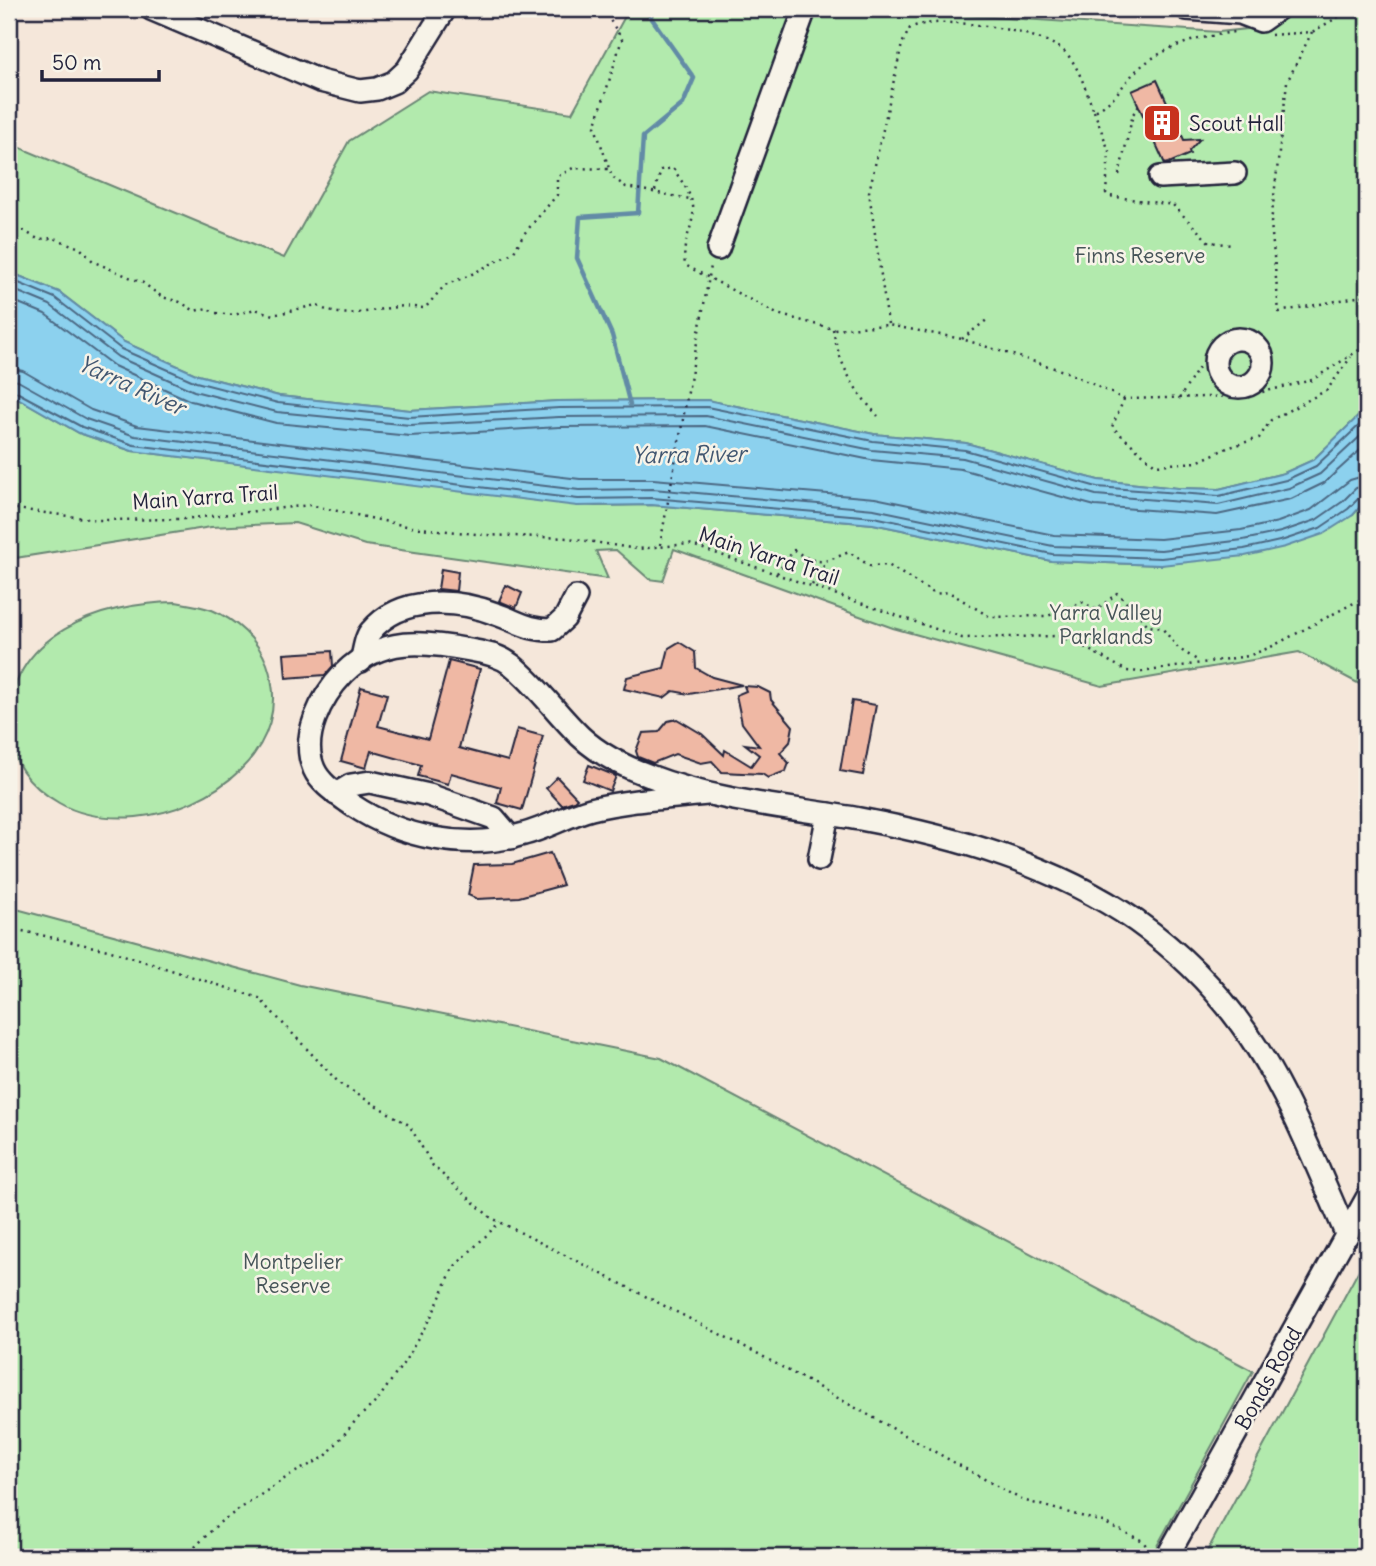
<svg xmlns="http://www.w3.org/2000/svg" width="1376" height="1566" font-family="Delius,sans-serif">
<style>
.green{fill:#b2eaad;stroke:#6a8674;stroke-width:2}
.water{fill:#8cd1ee;stroke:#628ba6;stroke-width:2}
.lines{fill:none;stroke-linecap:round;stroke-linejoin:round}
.shore{stroke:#4c6883;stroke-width:2}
.stream{stroke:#628ba6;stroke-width:4.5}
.building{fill:#efb8a4;stroke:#22223b;stroke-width:2}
.minor-casing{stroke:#22223b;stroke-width:26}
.path{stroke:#22223b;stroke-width:2.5;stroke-dasharray:2 5;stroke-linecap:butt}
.minor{stroke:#f7f3e8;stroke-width:21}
.labels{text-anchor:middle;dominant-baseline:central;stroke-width:5;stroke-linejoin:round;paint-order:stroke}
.poi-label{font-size:21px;fill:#22223b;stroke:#f7f3e8;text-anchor:start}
.park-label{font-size:21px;fill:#465458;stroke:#f7f3e8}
.street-label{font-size:21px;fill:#22223b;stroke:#f7f3e8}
.water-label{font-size:23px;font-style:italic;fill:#425771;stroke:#f7f3e8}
</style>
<rect width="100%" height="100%" fill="#f5e7da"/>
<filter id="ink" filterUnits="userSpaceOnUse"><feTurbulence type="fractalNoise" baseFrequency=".0143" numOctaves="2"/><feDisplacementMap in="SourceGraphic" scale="14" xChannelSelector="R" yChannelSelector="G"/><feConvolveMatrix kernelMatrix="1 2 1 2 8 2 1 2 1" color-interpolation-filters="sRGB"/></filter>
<g filter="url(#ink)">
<g class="green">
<polygon points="629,9 871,9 1219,32 1274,26 1298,9 1367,9 1367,408 1313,460 1284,473 1219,489 1178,488 1098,480 966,443 874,434 707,400 558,401 410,410 279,396 198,375 124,342 59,292 9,272 9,143 284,258 349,141 428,91 572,113"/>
<polygon points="9,393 79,433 132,451 595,506 652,505 873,524 1051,561 1161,565 1353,515 1367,499 1367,688 1299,652 1102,686 893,628 674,549 663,581 649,579 616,550 596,551 608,579 365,545 295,523 211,527 9,559"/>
<path d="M 176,602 C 188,604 201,606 212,610 C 236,620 258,640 267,664 C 297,749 210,810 136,817 C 109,819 83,817 59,803 C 28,785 9,761 9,724 C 9,634 100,603 176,602 Z"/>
<polygon points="9,907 300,985 661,1058 1253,1371 1151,1557 9,1557"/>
<polygon points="1367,1255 1367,1557 1204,1557"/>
</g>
<polygon class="water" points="9,272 59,292 124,342 198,375 279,396 410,410 558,401 707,400 874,434 966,443 1098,480 1178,488 1219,489 1284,473 1313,460 1367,408 1367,499 1353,515 1323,534 1285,547 1245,556 1161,565 1051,561 873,524 652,505 577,506 132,451 79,433 9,393"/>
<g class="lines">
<g class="shore">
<polyline points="9,279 55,298 121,349 196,382 278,403 409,417 559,408 707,407 873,441 965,450 1097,487 1219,496 1286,480 1316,466 1367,418"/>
<polyline points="9,288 50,305 118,357 194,391 277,412 410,425 559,417 706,416 872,450 963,458 1096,495 1218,505 1289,488 1320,474 1367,430"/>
<polyline points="9,299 45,314 114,366 191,401 276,423 410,436 559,427 705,426 871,460 961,469 1095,506 1217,515 1291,499 1324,483 1367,444"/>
<polyline points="9,368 23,371 91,410 137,426 580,479 653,479 875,498 1054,535 1160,539 1241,530 1278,522 1311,510 1350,480 1367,475"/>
<polyline points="9,379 18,381 86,419 135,436 579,490 653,489 874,509 1053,546 1161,550 1243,540 1281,532 1316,520 1342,502 1356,488 1367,486"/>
<polyline points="9,388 82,427 134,445 578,499 652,498 874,517 1052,554 1161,558 1244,549 1284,540 1320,528 1348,509 1361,496 1367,495"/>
</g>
<polyline class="stream" points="630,405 612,335 577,258 580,217 638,213 643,137 683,104 694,78 645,9"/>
</g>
<g class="building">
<polygon points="1157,80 1184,140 1200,139 1189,151 1190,154 1169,163 1165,164 1132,91"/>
<polygon points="441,569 458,572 456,591 438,589"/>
<polygon points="506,585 522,593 516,608 499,601"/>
<polygon points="679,642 695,652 696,668 712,677 742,685 689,694 673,691 664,698 624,689 627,677 664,668 669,648"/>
<polygon points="332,651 333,666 325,675 286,678 284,654"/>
<polygon points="449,661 480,669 459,748 508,761 517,729 543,736 522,810 497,803 501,787 451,773 448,784 418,776 421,765 371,751 366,768 341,761 361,687 387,694 378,726 428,739"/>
<polygon points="744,686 758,687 770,693 771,700 793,726 790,742 780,753 789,763 786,771 768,778 762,774 722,772 712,761 701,763 675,754 653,763 638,757 636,751 643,733 659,732 668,721 677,719 702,734 724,755 725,750 751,766 759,755 745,744 759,746 742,723 736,695 746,691"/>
<polygon points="852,701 876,705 863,775 840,771"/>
<polygon points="589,765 616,776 610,791 583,780"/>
<polygon points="557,777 577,798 574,801 562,805 546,788"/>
<polygon points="550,853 563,885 519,897 477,899 468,895 474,865 512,864"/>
</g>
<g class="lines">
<defs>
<g id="minor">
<polyline points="151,9 320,81 360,91 377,89 394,82 407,70 445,9"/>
<polyline points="1187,9 1240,13 1261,21 1278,9"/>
<polyline points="1160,177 1235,173"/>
<polyline points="718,249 805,9"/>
<circle cx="1239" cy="363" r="24"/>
<path d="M 361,661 C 364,652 365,637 371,631 C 401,595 457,599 496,614 C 519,622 527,630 552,630 L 565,618 L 576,597"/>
<polyline points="336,794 351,785 370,782 429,795 494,818 511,838"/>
<path d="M 707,794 C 668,798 628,800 591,809 C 568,815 547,828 524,834 C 467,851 401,838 352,805 C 339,795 321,785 314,769 C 300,737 321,697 344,673 C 381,636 425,641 470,650 C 486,653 499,655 512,665 C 537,685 557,714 580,736 C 599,754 625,767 650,776 C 717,802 790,807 860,819 C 956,837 1055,865 1136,921 C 1257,1007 1291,1107 1347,1236"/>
<polyline points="819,859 828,814"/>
<polyline points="1167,1557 1367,1198"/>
</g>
</defs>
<use href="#minor" class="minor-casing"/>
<g class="path">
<polyline points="603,9 622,39 595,127 612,177 626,187 690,199"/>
<polyline points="1312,32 1287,82 1271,223 1279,312 1367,295"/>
<polyline points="1271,35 1312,32 1352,9"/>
<polyline points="1094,111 1109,151 1106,193 1109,196 1173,205 1209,242 1232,245"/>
<polyline points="1119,175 1133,114 1139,106"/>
<path d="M 655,191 L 661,170 L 673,168 C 681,181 696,199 693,215 C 690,236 682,241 685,265 L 777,314 L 833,329 L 888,325 L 962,339 L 1067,372 L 1124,399 L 1246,396 L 1312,380 L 1367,345"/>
<path d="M 9,231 L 22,230 L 38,239 L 54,238 L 80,248 L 94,262 L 143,283 L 162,297 L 180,302 L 195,311 L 207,308 L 215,313 L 234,315 L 255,309 L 273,315 L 316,305 C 342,321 369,310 397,307 C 406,305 416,308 425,308 L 445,285 L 468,276 L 514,252 L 523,235 L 557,195 L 557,177 L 573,168 L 609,169"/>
<path d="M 888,324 L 869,192 L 902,44 L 910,28 C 936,14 1045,30 1066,53 C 1080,68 1086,92 1094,111 C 1112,105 1124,82 1137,70 C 1163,46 1200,37 1234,32"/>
<path d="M 833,329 C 839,365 854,390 878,416"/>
<polyline points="962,339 988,319"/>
<polyline points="1124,399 1112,427 1155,465 1197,462 1227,448 1259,438 1271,420 1327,390 1351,357"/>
<polyline points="1179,399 1198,369 1215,364"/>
<polyline points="9,508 98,520 184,519 310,505 411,527 485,535 569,538 637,549 689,544 962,638 1058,636 1075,642 1127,671 1142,672 1248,656 1271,647 1367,596"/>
<polyline points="660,545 711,266"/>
<path d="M 777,573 L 794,550 C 818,566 823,563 849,552 L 870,566 L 888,565 L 935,594 L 949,592 L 990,617 L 1048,616 L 1082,602 L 1097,610 L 1117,593 L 1149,626 L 1162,628 L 1179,649 L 1197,660"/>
<polyline points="812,585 827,561"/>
<polyline points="9,928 108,950 259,998 340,1084 409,1125 433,1166 490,1217 753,1351 1022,1500 1103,1522 1143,1541 1148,1549 1146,1557"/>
<polyline points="185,1557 219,1523 290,1475 325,1457 357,1419 377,1401 405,1361 433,1313 453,1268 500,1222"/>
</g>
<use href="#minor" class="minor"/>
</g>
</g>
<defs>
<symbol id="building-square" viewBox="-11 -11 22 22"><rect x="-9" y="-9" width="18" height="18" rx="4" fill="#c8321e" stroke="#f7f3e8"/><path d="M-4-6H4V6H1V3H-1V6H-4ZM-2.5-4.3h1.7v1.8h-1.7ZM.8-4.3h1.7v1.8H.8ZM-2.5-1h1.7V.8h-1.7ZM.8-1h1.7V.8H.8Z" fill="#fff"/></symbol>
</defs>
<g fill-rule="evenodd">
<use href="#building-square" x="1140" y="101" width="44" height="44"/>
</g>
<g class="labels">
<g class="poi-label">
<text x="1189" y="123">Scout Hall</text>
</g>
<g class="park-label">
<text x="1140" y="255">Finns Reserve</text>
<text x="1106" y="612">Yarra Valley<tspan x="1106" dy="24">Parklands</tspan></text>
<text x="293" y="1261">Montpelier<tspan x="293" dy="24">Reserve</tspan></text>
</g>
<g class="street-label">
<text transform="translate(205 497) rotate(-4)">Main Yarra Trail</text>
<text transform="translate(769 556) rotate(18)">Main Yarra Trail</text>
<text transform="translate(1268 1378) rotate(-61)">Bonds Road</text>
</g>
<g class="water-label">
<text transform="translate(132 385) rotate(24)">Yarra River</text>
<text transform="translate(689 454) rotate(-1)">Yarra River</text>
</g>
</g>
<rect width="1376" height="1566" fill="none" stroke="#f7f3e8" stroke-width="35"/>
<rect x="18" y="18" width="1341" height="1531" fill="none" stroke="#22223b" stroke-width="2.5" filter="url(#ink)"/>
<path d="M42 70v10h117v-10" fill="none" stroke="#22223b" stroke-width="3.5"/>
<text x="52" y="70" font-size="21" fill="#22223b" stroke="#f7f3e8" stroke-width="5" paint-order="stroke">50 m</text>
</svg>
